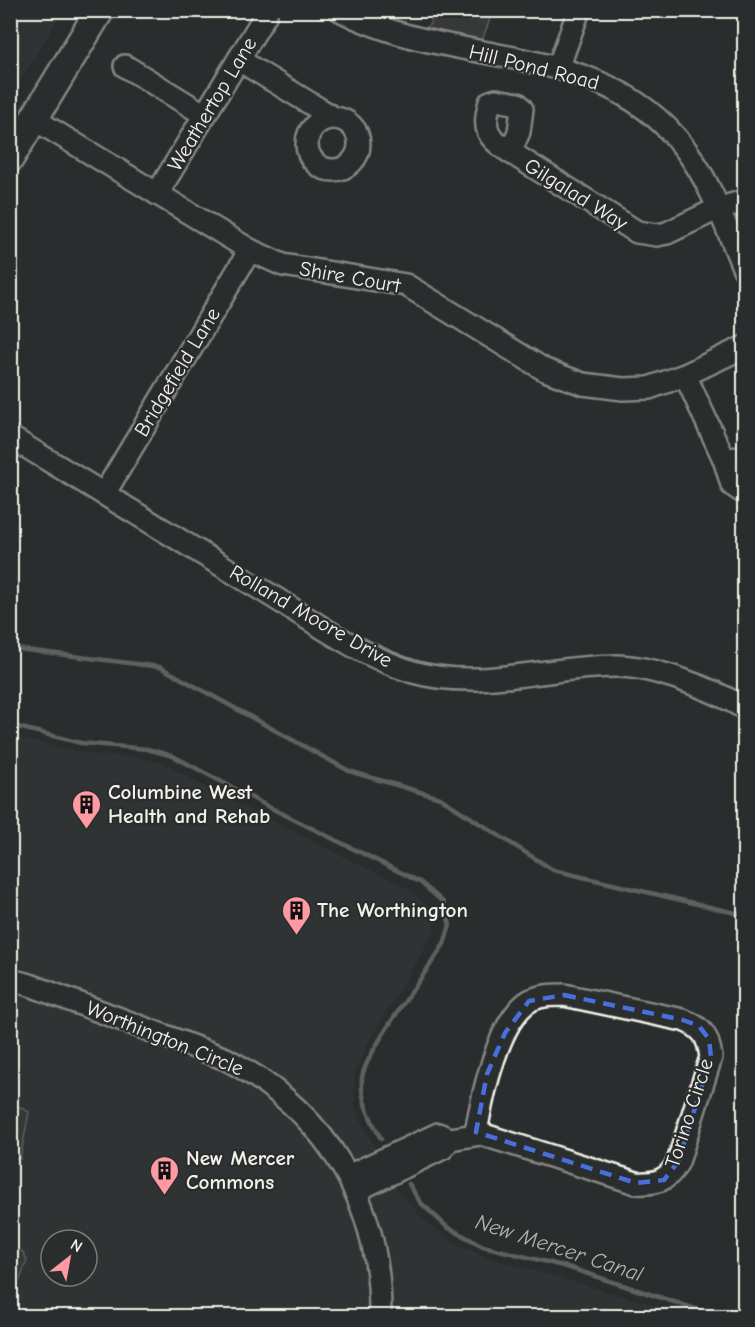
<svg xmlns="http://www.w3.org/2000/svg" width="755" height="1327" font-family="'Comic Neue',sans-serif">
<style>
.built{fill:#373a3a;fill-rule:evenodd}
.green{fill:#444645;stroke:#9c9c96;stroke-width:1.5}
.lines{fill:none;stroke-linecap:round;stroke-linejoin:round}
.stream{stroke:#9f9f9a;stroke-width:4.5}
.minor-casing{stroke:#f4f1e8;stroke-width:26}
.major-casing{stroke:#f4f1e8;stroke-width:32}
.minor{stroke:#2a2d2e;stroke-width:21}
.major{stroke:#2a2d2e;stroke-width:27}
.marked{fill:none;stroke:#486fdb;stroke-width:4.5;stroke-dasharray:12 8;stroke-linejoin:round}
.labels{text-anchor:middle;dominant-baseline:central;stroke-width:4.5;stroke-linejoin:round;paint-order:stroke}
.street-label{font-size:21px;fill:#f4f1e8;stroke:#2a2d2e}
.poi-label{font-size:21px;font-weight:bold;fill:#f4f1e8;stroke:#2a2d2e;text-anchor:start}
.water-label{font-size:22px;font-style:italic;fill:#b5b3ae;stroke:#2a2d2e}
</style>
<rect width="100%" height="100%" fill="#2a2d2e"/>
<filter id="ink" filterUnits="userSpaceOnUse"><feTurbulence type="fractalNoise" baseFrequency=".0167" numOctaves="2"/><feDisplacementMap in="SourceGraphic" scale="12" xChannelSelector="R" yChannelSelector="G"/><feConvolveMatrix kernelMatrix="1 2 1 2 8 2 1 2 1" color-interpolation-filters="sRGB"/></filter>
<g filter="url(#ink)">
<g class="built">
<polygon points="11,10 63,11 11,95 10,11"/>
<path d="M 11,736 L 95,755 L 136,757 L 164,763 L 210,790 L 407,888 L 424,903 L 434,919 L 433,933 L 366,1047 L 354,1076 L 355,1109 L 398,1190 L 427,1223 L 458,1245 L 493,1259 L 692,1316 L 11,1316 ZM 51,1240 L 87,1240 L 87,1276 L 51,1276 Z"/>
</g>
<g class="green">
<polygon points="438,11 493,11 481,43 425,31"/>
<polygon points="11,1102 29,1112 20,1159 11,1158"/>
<polygon points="10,1233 15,1252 22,1251 27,1260 11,1304"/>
</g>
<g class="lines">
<g class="stream">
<polyline points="10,648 160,667 349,771 440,798 553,870 744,915"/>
<path d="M 10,725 L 81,743 L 147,749 L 173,756 L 269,807 L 420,882 L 443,902 L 450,925 L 444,944 C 428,970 364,1054 362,1078 C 360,1101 371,1119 381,1139"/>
<polyline points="409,1184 420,1202 447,1227 483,1246 567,1267 717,1316"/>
</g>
<defs>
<g id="minor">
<path d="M 340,10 C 453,70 603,37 686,150 C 712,185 727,230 744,269"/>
<polyline points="239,60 334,118"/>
<polyline points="125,66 205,115"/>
<polyline points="558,68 579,10"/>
<path d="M 496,100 L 518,104 L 522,109 L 519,132 L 510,152 C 487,138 482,129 490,102 Z"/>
<circle cx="333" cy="144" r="26"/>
<polyline points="34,119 250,250 283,265 406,285 545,370 583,384 623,389 649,388 685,375 744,347"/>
<polyline points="510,152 637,232 657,235 667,233 717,209 744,201"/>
<polyline points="157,194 266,14"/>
<polyline points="685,375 724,459"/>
<path d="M 10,437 C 94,488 178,539 262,590 C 310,619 360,656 413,672 C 479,691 550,666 616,666 C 653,666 713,689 744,708"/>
<polyline points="744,458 724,459 732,485 744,493"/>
<polyline points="104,494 250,250"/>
<path d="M 10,980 L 30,985 L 226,1059 C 327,1112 381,1202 380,1316"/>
<path d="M 450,1139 L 481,1134 L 636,1183 C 656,1184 668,1181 678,1162 L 711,1057 C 708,1036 703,1028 683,1020 L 564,995 C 552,995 542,995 531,1000 C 498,1018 482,1098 476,1132"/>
<polyline points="348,1176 438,1134 450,1139 443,1148 355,1191"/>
</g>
<polyline id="major" points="10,158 100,10"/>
</defs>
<use href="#minor" class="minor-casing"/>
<use href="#major" class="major-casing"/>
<use href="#minor" class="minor"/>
<use href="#major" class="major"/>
</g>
</g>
<path d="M0 0H755V1327H0ZM 564,995 L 683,1020 L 699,1026 L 709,1039 L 711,1057 L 678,1162 L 664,1180 L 636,1183 L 476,1132 L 487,1074 L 505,1033 L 529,1001 Z" fill="#2a2d2e" fill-opacity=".55" fill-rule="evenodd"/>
<path class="marked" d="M 564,995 L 683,1020 L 699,1026 L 709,1039 L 711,1057 L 678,1162 L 664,1180 L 636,1183 L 476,1132 L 487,1074 L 505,1033 L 529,1001 Z"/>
<defs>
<symbol id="building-pin" viewBox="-11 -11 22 30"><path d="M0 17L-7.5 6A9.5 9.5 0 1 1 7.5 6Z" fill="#ff9aa2" stroke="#2a2d2e"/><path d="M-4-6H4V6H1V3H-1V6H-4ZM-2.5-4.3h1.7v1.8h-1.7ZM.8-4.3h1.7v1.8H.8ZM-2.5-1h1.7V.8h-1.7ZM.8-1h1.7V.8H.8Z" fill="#111"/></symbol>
</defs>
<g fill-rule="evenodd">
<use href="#building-pin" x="70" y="788" width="33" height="45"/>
<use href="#building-pin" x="280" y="894" width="33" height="45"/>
<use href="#building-pin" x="148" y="1154" width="33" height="45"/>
</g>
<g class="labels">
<g class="street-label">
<text transform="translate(534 67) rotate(14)">Hill Pond Road</text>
<text transform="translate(212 104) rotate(-59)">Weathertop Lane</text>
<text transform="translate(576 194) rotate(32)">Gilgalad Way</text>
<text transform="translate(350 277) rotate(10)">Shire Court</text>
<text transform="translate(177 372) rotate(-59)">Bridgefield Lane</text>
<text transform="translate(311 616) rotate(30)">Rolland Moore Drive</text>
<text transform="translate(165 1038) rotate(22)">Worthington Circle</text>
<text transform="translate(689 1113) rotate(-72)">Torino Circle</text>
</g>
<g class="poi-label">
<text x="108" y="792">Columbine West<tspan x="108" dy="24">Health and Rehab</tspan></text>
<text x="317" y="910">The Worthington</text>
<text x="186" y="1158">New Mercer<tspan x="186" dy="24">Commons</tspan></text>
</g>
<g class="water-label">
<text transform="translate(559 1248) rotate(18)">New Mercer Canal</text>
</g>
</g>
<rect width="755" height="1327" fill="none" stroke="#2a2d2e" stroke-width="36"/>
<rect x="18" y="18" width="719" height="1291" fill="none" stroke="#f4f1e8" stroke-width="2" filter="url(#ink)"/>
<g transform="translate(69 1258) rotate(31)"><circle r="28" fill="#2a2d2e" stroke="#7b7b78" stroke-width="1.5"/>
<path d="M0-4.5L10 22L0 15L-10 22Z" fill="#ff9aa2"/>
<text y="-9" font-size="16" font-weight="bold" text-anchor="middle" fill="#f4f1e8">N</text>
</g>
</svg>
